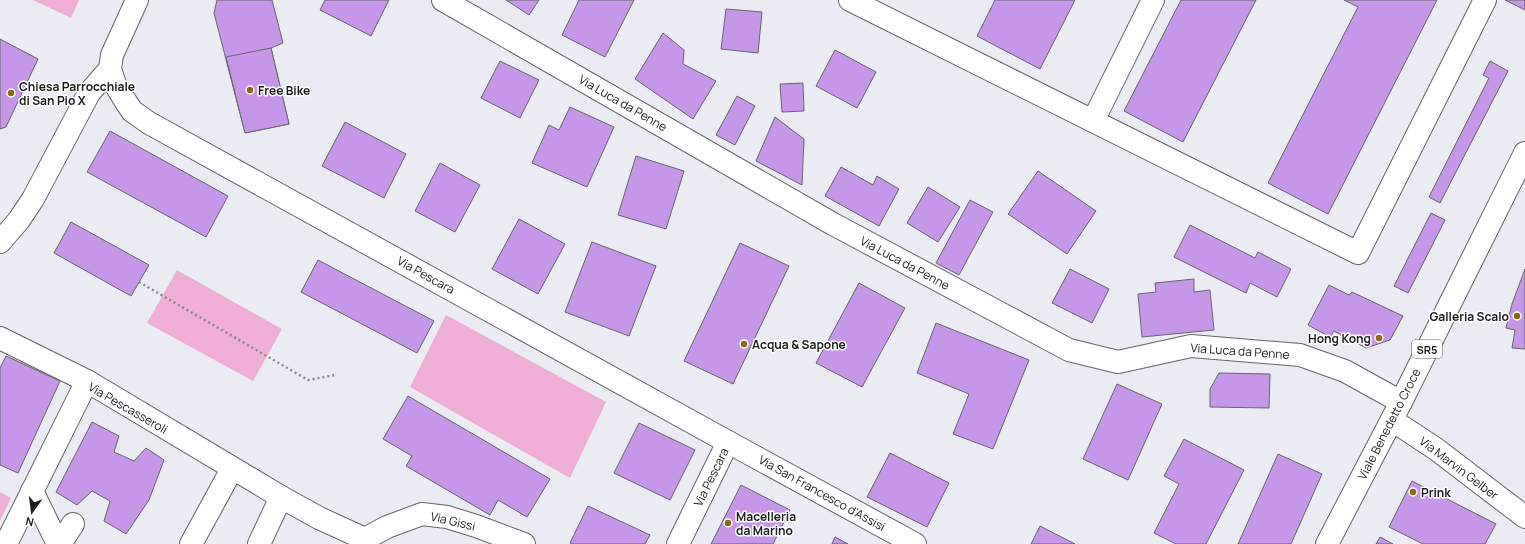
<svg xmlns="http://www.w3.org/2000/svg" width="1525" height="544" font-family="Manrope,sans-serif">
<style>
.green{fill:#efaed5}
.building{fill:#c697e8;stroke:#68656a}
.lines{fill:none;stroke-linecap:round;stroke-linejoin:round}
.minor-casing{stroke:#63646b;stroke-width:24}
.major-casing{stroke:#63646b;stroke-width:24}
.path{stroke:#88888e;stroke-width:2.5;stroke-dasharray:2 3;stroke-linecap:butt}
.minor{stroke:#fff;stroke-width:22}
.major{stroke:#fff;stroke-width:22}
.poi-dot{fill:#90680f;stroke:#fff;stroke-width:1.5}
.labels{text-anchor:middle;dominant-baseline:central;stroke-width:3;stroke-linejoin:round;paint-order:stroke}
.shield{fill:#fff;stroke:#5f5f62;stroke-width:1}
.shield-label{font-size:11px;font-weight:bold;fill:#1b1b1e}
.poi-label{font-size:12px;font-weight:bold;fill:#1b1b1e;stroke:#fff;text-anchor:start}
.street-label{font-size:12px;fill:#1b1b1e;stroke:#fff}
</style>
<rect width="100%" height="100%" fill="#eaebf3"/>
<g class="green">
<polygon points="33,0 79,0 71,18"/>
<polygon points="177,270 282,329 253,381 147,323"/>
<polygon points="446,315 606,402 570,478 410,387"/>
<polygon points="0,492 11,498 0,521"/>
</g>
<g class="building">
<polygon points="217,0 272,0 283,43 271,48 289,124 245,133 214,13"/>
<polygon points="325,0 389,0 371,36 320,10"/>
<polygon points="506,0 539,0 529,15"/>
<polygon points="579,0 634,0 605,57 562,35"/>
<polygon points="995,0 1075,0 1040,69 977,36"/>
<polygon points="1181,0 1256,0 1183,142 1124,111"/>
<polygon points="1344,0 1437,0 1328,214 1268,183 1358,7"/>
<polygon points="1505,0 1525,0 1525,10"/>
<polygon points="726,9 762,12 758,53 721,49"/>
<polygon points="663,33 684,50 683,64 716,81 693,119 635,79"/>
<polygon points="0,39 38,59 6,127 0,129"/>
<polygon points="271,48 289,124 245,133 226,57"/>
<polygon points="835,50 876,72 857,108 816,86"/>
<polygon points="500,61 539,80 520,118 481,98"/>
<polygon points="1490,61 1508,71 1440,203 1429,197 1489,78 1483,75"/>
<polygon points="803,83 804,111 782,112 780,84"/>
<polygon points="737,96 755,106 735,145 716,135"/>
<polygon points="570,107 614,127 587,187 532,163 549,125 559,130"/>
<polygon points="775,117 804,139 802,185 756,161"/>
<polygon points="345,122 406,154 384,198 322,166"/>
<polygon points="110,131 228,196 206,237 87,172"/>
<polygon points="636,156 684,171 666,229 618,215"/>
<polygon points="440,163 480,185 455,232 415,211"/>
<polygon points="841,167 873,185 877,176 899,189 879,226 825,196"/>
<polygon points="1038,171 1096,211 1067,254 1008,214"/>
<polygon points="928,187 960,207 938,242 907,223"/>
<polygon points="970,200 993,212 959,275 936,263"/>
<polygon points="1431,213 1445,220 1408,293 1394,286"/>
<polygon points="519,219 565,244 538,294 492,269"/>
<polygon points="71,222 149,265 131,296 54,253"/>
<polygon points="1190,225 1255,258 1258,252 1291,269 1277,297 1250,283 1246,293 1174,257"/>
<polygon points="592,242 656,266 629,336 565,312"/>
<polygon points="740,243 789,266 733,384 684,361"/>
<polygon points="318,260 434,321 417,353 301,292"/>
<polygon points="1070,269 1109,289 1092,323 1052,303"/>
<polygon points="1525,269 1525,349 1512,348 1515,330 1506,328 1512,304"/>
<polygon points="1194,279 1194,292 1210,290 1214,330 1142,337 1138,294 1156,292 1155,283"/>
<polygon points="859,283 905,308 862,387 816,363"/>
<polygon points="1329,285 1349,295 1352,292 1403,316 1390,340 1366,348 1334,331 1330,337 1308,325"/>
<polygon points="936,323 1029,360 993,449 953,434 969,394 917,373"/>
<polygon points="6,356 60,381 18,473 0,465 0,368"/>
<polygon points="1219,373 1270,374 1269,408 1210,407 1210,389"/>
<polygon points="1117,384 1162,404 1128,480 1083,459"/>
<polygon points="408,396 550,479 527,517 498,500 490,515 406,466 412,456 383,439"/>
<polygon points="92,422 119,436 114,452 134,461 146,448 164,460 149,500 126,534 104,521 110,501 92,491 77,505 56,492"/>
<polygon points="639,423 695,450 670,500 614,473"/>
<polygon points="1184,439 1244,470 1206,544 1176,544 1154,533 1179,484 1164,476"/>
<polygon points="890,453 949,483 927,527 867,497"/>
<polygon points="1278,454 1322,474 1291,544 1238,544"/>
<polygon points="1412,481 1496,524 1485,544 1423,544 1389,527"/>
<polygon points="741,485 790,510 773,544 711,544"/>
<polygon points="588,506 650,535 645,544 572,544 570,543"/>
<polygon points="1040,526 1075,544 1031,544"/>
<polygon points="835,537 848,544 832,544"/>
<polygon points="1380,537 1393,544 1376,544"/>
</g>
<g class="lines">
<defs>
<g id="minor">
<polyline points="137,0 112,55 110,69 115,84 126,102 132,111 149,123 728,442 678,544"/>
<polyline points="443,0 833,224 1069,350 1118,362 1191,346 1300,355 1345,371 1401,402"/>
<polyline points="850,0 1358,253 1485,0"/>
<polyline points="1093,121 1153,0"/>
<polyline points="0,242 19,220 33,199 89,93 110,69"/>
<polyline points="0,338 87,381"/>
<polyline points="1392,420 1436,449 1525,517"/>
<polyline points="728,442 915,544"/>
<polyline points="32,491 58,544"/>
<polyline points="365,539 387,527 422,514 447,517 476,526 524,544"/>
<polyline points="6,544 87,381 281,497 319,518 365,539"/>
<polyline points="60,544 73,524"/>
<polyline points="191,544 232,469"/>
<polyline points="259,544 281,497"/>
</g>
<polyline id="major" points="1327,544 1401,402 1525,153"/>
</defs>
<use href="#minor" class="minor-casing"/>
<use href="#major" class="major-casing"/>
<polyline class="path" points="139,282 308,380 335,375"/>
<use href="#minor" class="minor"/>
<use href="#major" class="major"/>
</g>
<g class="poi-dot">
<circle cx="250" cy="90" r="4"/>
<circle cx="11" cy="93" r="4"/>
<circle cx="1517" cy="316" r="4"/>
<circle cx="1379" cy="338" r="4"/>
<circle cx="744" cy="344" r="4"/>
<circle cx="1413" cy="492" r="4"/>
<circle cx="728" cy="523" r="4"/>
</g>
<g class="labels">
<rect class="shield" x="1412" y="340" width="30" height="18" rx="3"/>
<g class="shield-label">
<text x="1427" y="349">SR5</text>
</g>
<g class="poi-label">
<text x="19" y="86">Chiesa Parrocchiale<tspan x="19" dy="14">di San Pio X</tspan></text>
<text x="258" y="90">Free Bike</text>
<text x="1509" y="316" text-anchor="end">Galleria Scalo</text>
<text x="1371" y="338" text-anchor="end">Hong Kong</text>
<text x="752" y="344">Acqua &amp; Sapone</text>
<text x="1421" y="492">Prink</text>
<text x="736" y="516">Macelleria<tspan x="736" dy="14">da Marino</tspan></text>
</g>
<g class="street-label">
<text transform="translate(623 103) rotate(30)">Via Luca da Penne</text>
<text transform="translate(905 263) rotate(28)">Via Luca da Penne</text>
<text transform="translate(426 275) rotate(29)">Via Pescara</text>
<text transform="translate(1240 351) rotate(4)">Via Luca da Penne</text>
<text transform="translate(128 408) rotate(30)">Via Pescasseroli</text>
<text transform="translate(1389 424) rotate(-63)">Viale Benedetto Croce</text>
<text transform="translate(1459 468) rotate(37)">Via Marvin Gelber</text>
<text transform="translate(711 477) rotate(-64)">Via Pescara</text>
<text transform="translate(822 493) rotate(29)">Via San Francesco d'Assisi</text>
<text transform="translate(453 521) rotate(13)">Via Gissi</text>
</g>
</g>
<g transform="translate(32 512) rotate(194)" stroke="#ffffff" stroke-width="3" paint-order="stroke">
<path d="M0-3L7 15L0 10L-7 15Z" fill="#1b1b1e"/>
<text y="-6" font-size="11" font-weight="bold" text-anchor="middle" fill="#1b1b1e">N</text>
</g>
</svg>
